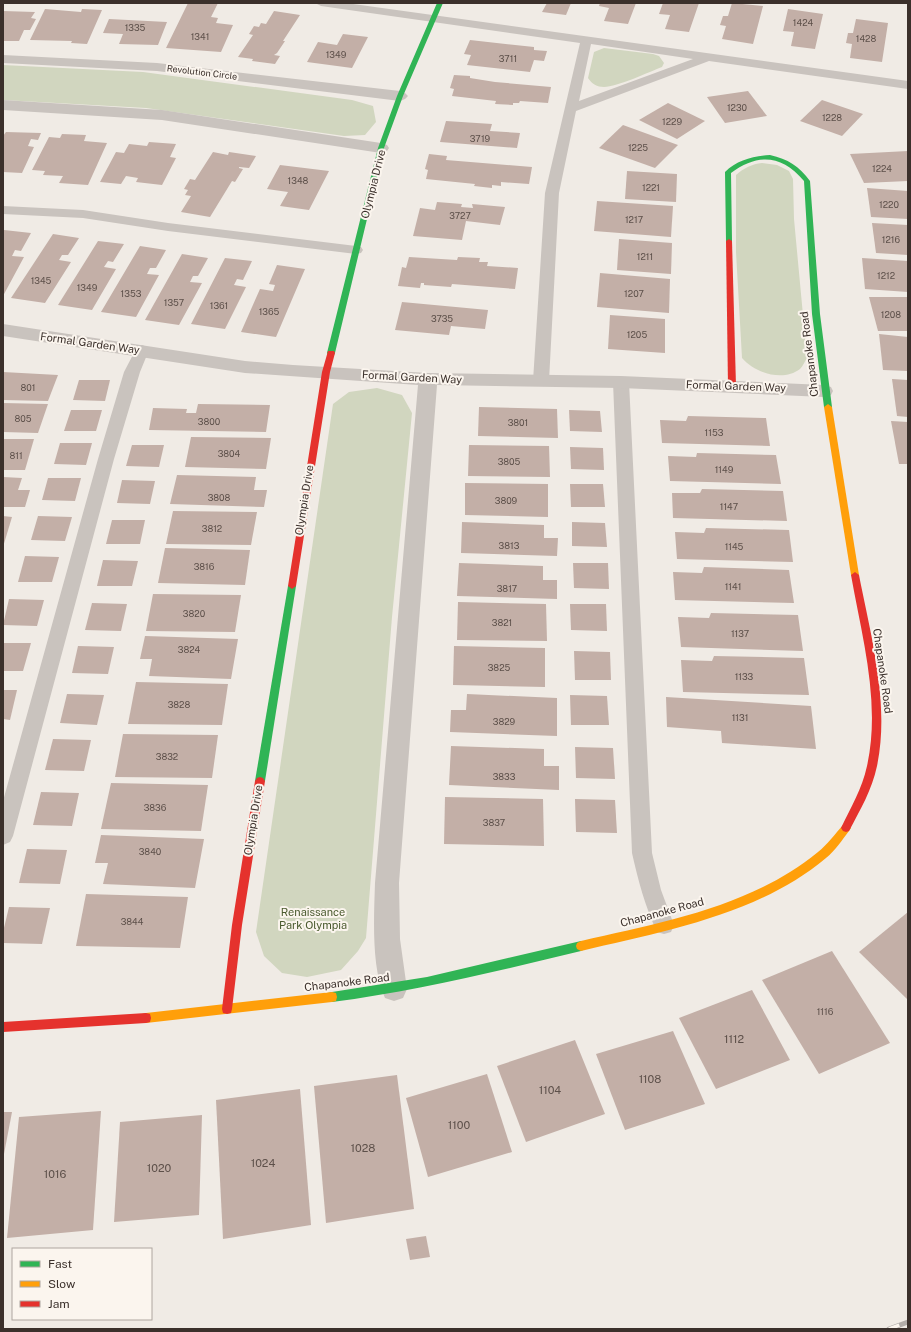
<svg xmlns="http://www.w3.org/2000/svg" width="911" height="1332" font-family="'Public Sans',sans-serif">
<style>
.green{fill:#d1d6bf}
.building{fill:#c3afa7}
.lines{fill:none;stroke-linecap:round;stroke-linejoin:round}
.lane{fill:#c9c3be;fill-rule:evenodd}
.street{fill:#c9c3be;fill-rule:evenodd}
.fast{fill:#30b455;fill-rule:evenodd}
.slow{fill:#ff9f0a;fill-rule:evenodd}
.jam{fill:#e5322d;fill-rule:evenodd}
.rail-casing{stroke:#b1aca8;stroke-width:5}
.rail{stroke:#fbf5ee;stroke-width:3.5;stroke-dasharray:11;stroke-linecap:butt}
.labels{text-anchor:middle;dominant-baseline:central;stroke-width:4;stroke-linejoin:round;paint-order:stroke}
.number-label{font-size:9px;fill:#5d504a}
.far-street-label{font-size:9px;fill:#3b302b;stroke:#fbf5ee}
.street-label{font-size:11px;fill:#3b302b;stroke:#fbf5ee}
.park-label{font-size:11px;fill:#4a5a2e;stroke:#fbf5ee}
.near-number-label{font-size:11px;fill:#5d504a}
</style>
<rect width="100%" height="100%" fill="#f0ebe5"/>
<g class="green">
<path d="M 604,48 L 653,54 L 659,56 L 664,63 L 662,67 C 649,72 617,87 604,87 C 597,87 592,84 588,78 L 594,52 Z"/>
<polygon points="3,65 143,72 352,100 373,106 376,122 365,135 344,136 146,108 3,100"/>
<path d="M 762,163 L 777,165 L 789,171 L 793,179 L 794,219 L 807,358 C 805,361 803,366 800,369 C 783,382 755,373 742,358 L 736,252 L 736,175 C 744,168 752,164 762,163 Z"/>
<polygon points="377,388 402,395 412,413 392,617 366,938 358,951 341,970 307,977 282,973 264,956 256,932 333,404 349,392"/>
</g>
<g class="building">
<polygon points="188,3 218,3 211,17 218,18 216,23 233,25 221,52 166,48"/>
<polygon points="547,3 571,3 566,15 542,12"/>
<polygon points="600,3 636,3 628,24 604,21 609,8 599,6"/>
<polygon points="663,3 699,3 689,32 665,29 670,15 659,14"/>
<polygon points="732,3 763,6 753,44 722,39 726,26 720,25 723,16 728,16"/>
<polygon points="45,9 81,12 82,9 102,10 87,44 71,43 72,41 30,40"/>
<polygon points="788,9 823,14 815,49 791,46 794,32 783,31"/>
<polygon points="3,11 35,12 31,18 36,19 30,30 24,30 19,41 3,41"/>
<polygon points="274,11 300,15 283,41 285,41 277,53 274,55 280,56 275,64 252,61 253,59 238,57 253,35 249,34 254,26 259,27 261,23 266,24"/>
<polygon points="109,19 167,22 158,45 119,44 123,34 103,33"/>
<polygon points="856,19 888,23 882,62 850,58 852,44 846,43 848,33 853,33"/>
<polygon points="343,34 368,37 352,68 307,62 318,42 337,45"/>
<polygon points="470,40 534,47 534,50 547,51 544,61 534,60 530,72 467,65 471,55 464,54"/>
<polygon points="454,75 470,76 470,78 495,82 551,87 548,103 520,101 519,103 513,103 513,105 495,104 496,101 452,96 454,89 450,88"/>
<polygon points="748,91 767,116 725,123 707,97"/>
<polygon points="822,100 863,114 842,136 800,121"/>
<polygon points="668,103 705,121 677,139 639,120"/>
<polygon points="446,121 492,124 490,131 520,133 517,148 440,142"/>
<polygon points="623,125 678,145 655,168 599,148"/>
<polygon points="6,132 41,133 38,140 31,139 28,146 34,147 22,173 3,172 3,136"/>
<polygon points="62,134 86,135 84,141 107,143 88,185 59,183 63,176 43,175 45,171 32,170 49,137 60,138"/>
<polygon points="149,142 176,144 170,157 176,158 162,185 136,182 138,178 126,176 121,184 100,182 116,152 124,153 129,144 147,146"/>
<polygon points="908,151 908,181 864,183 850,154"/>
<polygon points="213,152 228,155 229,152 256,156 249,168 239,167 239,168 243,169 235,182 232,181 210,217 181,212 191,196 185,195 188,190 184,189 190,179 195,180"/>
<polygon points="429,154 447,156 446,160 532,167 529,184 501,182 501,186 492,185 492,188 474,186 475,184 426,179 428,170 425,169"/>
<polygon points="280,165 329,171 309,210 280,206 288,192 267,189"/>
<polygon points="627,171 677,174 676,202 625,199"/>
<polygon points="867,188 908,191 908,219 871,217"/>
<polygon points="597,201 673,206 671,237 594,231"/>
<polygon points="437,202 462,204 461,207 473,208 472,204 505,207 500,225 466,221 462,240 413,236 420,208 435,210"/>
<polygon points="872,223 908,225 908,255 876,253"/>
<polygon points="4,230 31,233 21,251 15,250 12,256 24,257 3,296"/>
<polygon points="53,234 79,238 68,255 62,255 59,260 71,262 45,303 11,298"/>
<polygon points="619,239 672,243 671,274 617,270"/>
<polygon points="98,241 124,244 113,262 108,261 104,267 116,269 92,310 58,305"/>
<polygon points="140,246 166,250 156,268 150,268 147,274 159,275 136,317 101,312"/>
<polygon points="182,254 208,258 198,276 193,276 190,282 202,283 179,325 145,320"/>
<polygon points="409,257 457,260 458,257 480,258 479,262 488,262 487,266 518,268 515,289 452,284 451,287 424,285 424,283 421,283 420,288 398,286 402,267 406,268"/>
<polygon points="225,258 252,261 243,280 237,279 234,285 246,287 225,329 191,324"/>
<polygon points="862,258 908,261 908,292 865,289"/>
<polygon points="277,265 305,269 276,337 241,332 260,289 273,291 275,285 269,284"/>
<polygon points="600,273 670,279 669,313 597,307"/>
<polygon points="869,297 908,297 908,331 878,331"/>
<polygon points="402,302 488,310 485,329 451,326 449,335 395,330"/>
<polygon points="610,315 665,319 665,353 608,349"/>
<polygon points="879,334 908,337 908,371 883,370"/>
<polygon points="3,372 58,375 48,401 3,400"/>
<polygon points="892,379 908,380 908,417 897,416"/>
<polygon points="79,380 110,380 105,401 73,400"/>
<polygon points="3,403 48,404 38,433 3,432"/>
<polygon points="198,404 270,405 266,432 149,430 153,408 187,409 186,413 196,413"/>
<polygon points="479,407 557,409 558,438 478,436"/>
<polygon points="71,410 102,410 96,431 64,431"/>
<polygon points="569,410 600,411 602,432 570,431"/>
<polygon points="688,416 766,418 770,446 662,443 660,420 686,421"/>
<polygon points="891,421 908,422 908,464 899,464"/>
<polygon points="191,437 271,438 266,469 185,467"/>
<polygon points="3,439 34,439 25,470 3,470"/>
<polygon points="60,443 92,443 86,465 54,464"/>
<polygon points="132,445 164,445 159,467 126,466"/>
<polygon points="469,445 549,446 550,477 468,476"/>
<polygon points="570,447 603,448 604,470 571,469"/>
<polygon points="697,453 776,455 781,484 670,481 668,456 696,457"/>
<polygon points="177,475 256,477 254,490 267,490 264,507 170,504"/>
<polygon points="3,477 22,478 18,490 30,490 25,507 3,507"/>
<polygon points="48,478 81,478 75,501 42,500"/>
<polygon points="122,480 155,481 150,504 117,503"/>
<polygon points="465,483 548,484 548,517 465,515"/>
<polygon points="570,484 603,484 605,507 571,507"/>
<polygon points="702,489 783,491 787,521 673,518 672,493 700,493"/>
<polygon points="173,511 257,512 251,545 166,544"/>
<polygon points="3,516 12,517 3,547"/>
<polygon points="38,516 72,517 65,541 31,540"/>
<polygon points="112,520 145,520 140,544 106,544"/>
<polygon points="462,522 544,525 544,538 558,538 557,556 461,553"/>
<polygon points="572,522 605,523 607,547 572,546"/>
<polygon points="706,528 789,530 793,562 677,559 675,532 704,533"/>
<polygon points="165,548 250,550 245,585 158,583"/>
<polygon points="25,556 59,557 52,582 18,582"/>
<polygon points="103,560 138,561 132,586 97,586"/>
<polygon points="459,563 543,566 543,580 557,580 557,599 457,596"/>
<polygon points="573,563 608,563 609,589 574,588"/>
<polygon points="704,567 789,570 794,603 675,600 673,572 702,573"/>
<polygon points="153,594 241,595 235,632 146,631"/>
<polygon points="9,599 44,600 37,626 3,625"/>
<polygon points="458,602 546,604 547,641 457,640"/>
<polygon points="92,603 127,604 121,631 85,630"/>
<polygon points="570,604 606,604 607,631 571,630"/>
<polygon points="711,613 798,615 803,651 681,647 678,617 709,618"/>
<polygon points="145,636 238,639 231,679 149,676 152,659 140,659"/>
<polygon points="3,643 31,643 23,671 3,671"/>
<polygon points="78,646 114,647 108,674 72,673"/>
<polygon points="454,646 545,648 545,687 453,685"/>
<polygon points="574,651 610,652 611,680 575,680"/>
<polygon points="714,656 804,658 809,695 683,692 681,660 712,661"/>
<polygon points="136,682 228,684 222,725 128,724"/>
<polygon points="3,690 17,690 10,720 3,719"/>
<polygon points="67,694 104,695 97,725 60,723"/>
<polygon points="467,694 557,698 557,736 450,732 451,710 466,710"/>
<polygon points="570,695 607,696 609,725 571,725"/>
<polygon points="666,697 811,706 816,749 722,743 721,731 667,727"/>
<polygon points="123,734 218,735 212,778 115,777"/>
<polygon points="53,739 91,740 84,771 45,770"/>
<polygon points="451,746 544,749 544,766 559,766 559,790 449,785"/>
<polygon points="575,747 613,748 615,779 576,778"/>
<polygon points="111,783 208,785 201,831 101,829"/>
<polygon points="41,792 79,793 72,826 33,825"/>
<polygon points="445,797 543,799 544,846 444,844"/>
<polygon points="575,799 615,800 617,833 576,832"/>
<polygon points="101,835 204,839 195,888 103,884 108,863 95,863"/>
<polygon points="27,849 67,850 60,884 19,883"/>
<polygon points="86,894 188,897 180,948 76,946"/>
<polygon points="9,907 50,908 42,944 3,943 3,932"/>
<polygon points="908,912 908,1000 859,952"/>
<polygon points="832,951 890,1043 819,1074 762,980"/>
<polygon points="752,990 790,1060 716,1089 679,1018"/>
<polygon points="673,1031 705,1104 625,1130 596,1054"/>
<polygon points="575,1040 605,1114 526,1142 497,1066"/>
<polygon points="487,1074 512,1152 428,1177 406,1098"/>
<polygon points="397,1075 414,1209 326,1223 314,1086"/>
<polygon points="300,1089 311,1225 223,1239 216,1100"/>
<polygon points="101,1111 93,1230 7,1238 19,1117"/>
<polygon points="3,1112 12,1112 4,1154 3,1154"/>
<polygon points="202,1115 199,1215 114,1222 120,1122"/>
<polygon points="426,1236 430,1257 410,1260 406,1239"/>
</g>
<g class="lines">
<g class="lane">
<path d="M 315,3 L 346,3 L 908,81 L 908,89 L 709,61 L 576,111 L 559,193 L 549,381 L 546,385 L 541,386 L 536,385 L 533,381 L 545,193 L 580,43 L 321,6 ZM 591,44 L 693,59 L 579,101 Z"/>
<polygon points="3,206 83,210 168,223 356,246 361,247 363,250 361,253 356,254 168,231 83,218 3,214"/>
<polygon points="142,345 147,347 149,350 140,372 114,459 13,836 10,842 3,845 3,801 98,459 124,372 137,347"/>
<path d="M 621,377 L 626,378 L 629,382 L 652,853 L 661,890 L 674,925 L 671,932 L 664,934 L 657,932 C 645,906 638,880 632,853 L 613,382 L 616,378 Z"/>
</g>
<g class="street">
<polygon points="3,55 157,63 400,91 405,93 408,96 405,99 400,101 157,71 3,63"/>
<polygon points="3,100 162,110 381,143 387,145 389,148 387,151 381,153 162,120 3,110"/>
<path d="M 3,324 L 245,361 L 293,365 L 428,373 L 621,376 L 824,385 L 831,387 L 833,391 L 831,395 L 824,397 L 621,388 L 437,385 L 399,883 L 400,939 L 407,989 L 403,998 L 394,1001 L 385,998 C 371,967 374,917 375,883 L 418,385 L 245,373 L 3,336 Z"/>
</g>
<g class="fast">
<polygon points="437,3 443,3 403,96 384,148 335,353 334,355 328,355 327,353 378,148 397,96"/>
<path d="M 770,155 C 788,159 799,166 810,181 L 820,314 L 832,407 L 828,410 L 824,407 L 812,314 L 804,181 C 782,155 758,153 731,173 L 732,241 L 729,243 L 726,241 L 725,172 C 737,160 753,156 770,155 Z"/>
<polygon points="292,583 296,586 265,781 263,784 260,785 257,784 255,781 288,586"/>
<path d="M 581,941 L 585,943 L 586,946 L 585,949 L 581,951 C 498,971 416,991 332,1002 L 328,1001 L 327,997 L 328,993 L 332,992 L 427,977 Z"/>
</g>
<g class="slow">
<polygon points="828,404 832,407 859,575 855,578 851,575 824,407"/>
<path d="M 846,824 L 849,825 L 851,828 L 849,831 C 842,840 835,851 826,858 C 758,915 665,931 581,951 L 577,949 L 576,946 L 577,943 L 581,941 C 663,922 751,907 818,852 C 827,845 835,834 843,825 Z"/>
<polygon points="332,992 336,993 337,997 336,1001 332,1002 146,1023 142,1022 141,1018 142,1014 146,1013"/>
</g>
<g class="jam">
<polygon points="729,239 732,241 736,386 732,389 728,386 726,241"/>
<polygon points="328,351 334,351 335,353 330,372 296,586 292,589 288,586 322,372"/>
<path d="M 855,572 L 859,575 C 871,637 890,703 877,766 C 872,790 860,810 849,831 L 846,832 L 843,831 L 841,828 C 851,807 862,789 867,766 C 881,703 862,637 851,575 Z"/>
<polygon points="260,777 263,778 265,781 242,925 232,1009 231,1013 227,1014 223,1013 222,1009 232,925 255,781 257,778"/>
<polygon points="146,1013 150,1014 151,1018 150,1022 146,1023 3,1032 3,1022"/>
</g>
<defs>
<polyline id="rail" points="889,1329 908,1322"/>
</defs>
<use href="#rail" class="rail-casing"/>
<use href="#rail" class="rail"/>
</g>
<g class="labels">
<g class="number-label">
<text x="803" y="22">1424</text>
<text x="135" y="27">1335</text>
<text x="200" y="36">1341</text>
<text x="866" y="38">1428</text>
<text x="336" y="54">1349</text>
<text x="508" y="58">3711</text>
<text x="737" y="107">1230</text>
<text x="832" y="117">1228</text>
<text x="672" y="121">1229</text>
<text x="480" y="138">3719</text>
<text x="638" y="147">1225</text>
<text x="882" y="168">1224</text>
<text x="298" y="180">1348</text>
<text x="651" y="187">1221</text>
<text x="889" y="204">1220</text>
<text x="460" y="215">3727</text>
<text x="634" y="219">1217</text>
<text x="891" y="239">1216</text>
<text x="645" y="256">1211</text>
<text x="886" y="275">1212</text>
<text x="41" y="280">1345</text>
<text x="87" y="287">1349</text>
<text x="131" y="293">1353</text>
<text x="634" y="293">1207</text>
<text x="174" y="302">1357</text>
<text x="219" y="305">1361</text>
<text x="269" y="311">1365</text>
<text x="891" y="314">1208</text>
<text x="442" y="318">3735</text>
<text x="637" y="334">1205</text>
<text x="28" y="387">801</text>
<text x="23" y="418">805</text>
<text x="209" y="421">3800</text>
<text x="518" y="422">3801</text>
<text x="714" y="432">1153</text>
<text x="229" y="453">3804</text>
<text x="16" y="455">811</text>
<text x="509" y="461">3805</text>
<text x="724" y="469">1149</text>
<text x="219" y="497">3808</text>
<text x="506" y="500">3809</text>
<text x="729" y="506">1147</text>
<text x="212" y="528">3812</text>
<text x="509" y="545">3813</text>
<text x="734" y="546">1145</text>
<text x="204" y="566">3816</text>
<text x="733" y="586">1141</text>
<text x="507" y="588">3817</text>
<text x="194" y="613">3820</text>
<text x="502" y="622">3821</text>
<text x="740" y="633">1137</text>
<text x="189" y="649">3824</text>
<text x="499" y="667">3825</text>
<text x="744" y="676">1133</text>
<text x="179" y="704">3828</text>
<text x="740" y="717">1131</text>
<text x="504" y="721">3829</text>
<text x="167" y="756">3832</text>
<text x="504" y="776">3833</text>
<text x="155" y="807">3836</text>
<text x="494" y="822">3837</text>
<text x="150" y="851">3840</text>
<text x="132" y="921">3844</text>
<text x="825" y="1011">1116</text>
</g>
<g class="far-street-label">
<text transform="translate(202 72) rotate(7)">Revolution Circle</text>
</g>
<g class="street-label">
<text transform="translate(373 184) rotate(-76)">Olympia Drive</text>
<text transform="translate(90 343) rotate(8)">Formal Garden Way</text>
<text transform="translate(809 354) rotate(-97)">Chapanoke Road</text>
<text transform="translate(412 377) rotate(3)">Formal Garden Way</text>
<text transform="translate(736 386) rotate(2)">Formal Garden Way</text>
<text transform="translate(304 500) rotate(-81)">Olympia Drive</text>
<text transform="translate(883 671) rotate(82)">Chapanoke Road</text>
<text transform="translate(253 820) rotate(-81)">Olympia Drive</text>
<text transform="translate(662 912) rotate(-15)">Chapanoke Road</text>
<text transform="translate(347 982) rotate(-7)">Chapanoke Road</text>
</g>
<g class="park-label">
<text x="313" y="912">Renaissance<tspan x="313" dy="13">Park Olympia</tspan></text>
</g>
<g class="near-number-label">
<text x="734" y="1039">1112</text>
<text x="650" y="1079">1108</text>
<text x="550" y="1090">1104</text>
<text x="459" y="1125">1100</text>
<text x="363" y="1148">1028</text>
<text x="263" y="1163">1024</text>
<text x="159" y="1168">1020</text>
<text x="55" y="1174">1016</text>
</g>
</g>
<rect width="911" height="1332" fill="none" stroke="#3b302b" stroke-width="8"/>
<rect x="12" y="1248" width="140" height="72" fill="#fbf5ee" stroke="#aea6a0"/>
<rect x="20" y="1261" width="20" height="6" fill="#30b455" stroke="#aea6a0"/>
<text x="48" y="1268" font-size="12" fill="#3b302b">Fast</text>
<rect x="20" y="1281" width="20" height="6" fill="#ff9f0a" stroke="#aea6a0"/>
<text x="48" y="1288" font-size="12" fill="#3b302b">Slow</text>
<rect x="20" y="1301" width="20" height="6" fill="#e5322d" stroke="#aea6a0"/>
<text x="48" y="1308" font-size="12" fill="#3b302b">Jam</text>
</svg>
